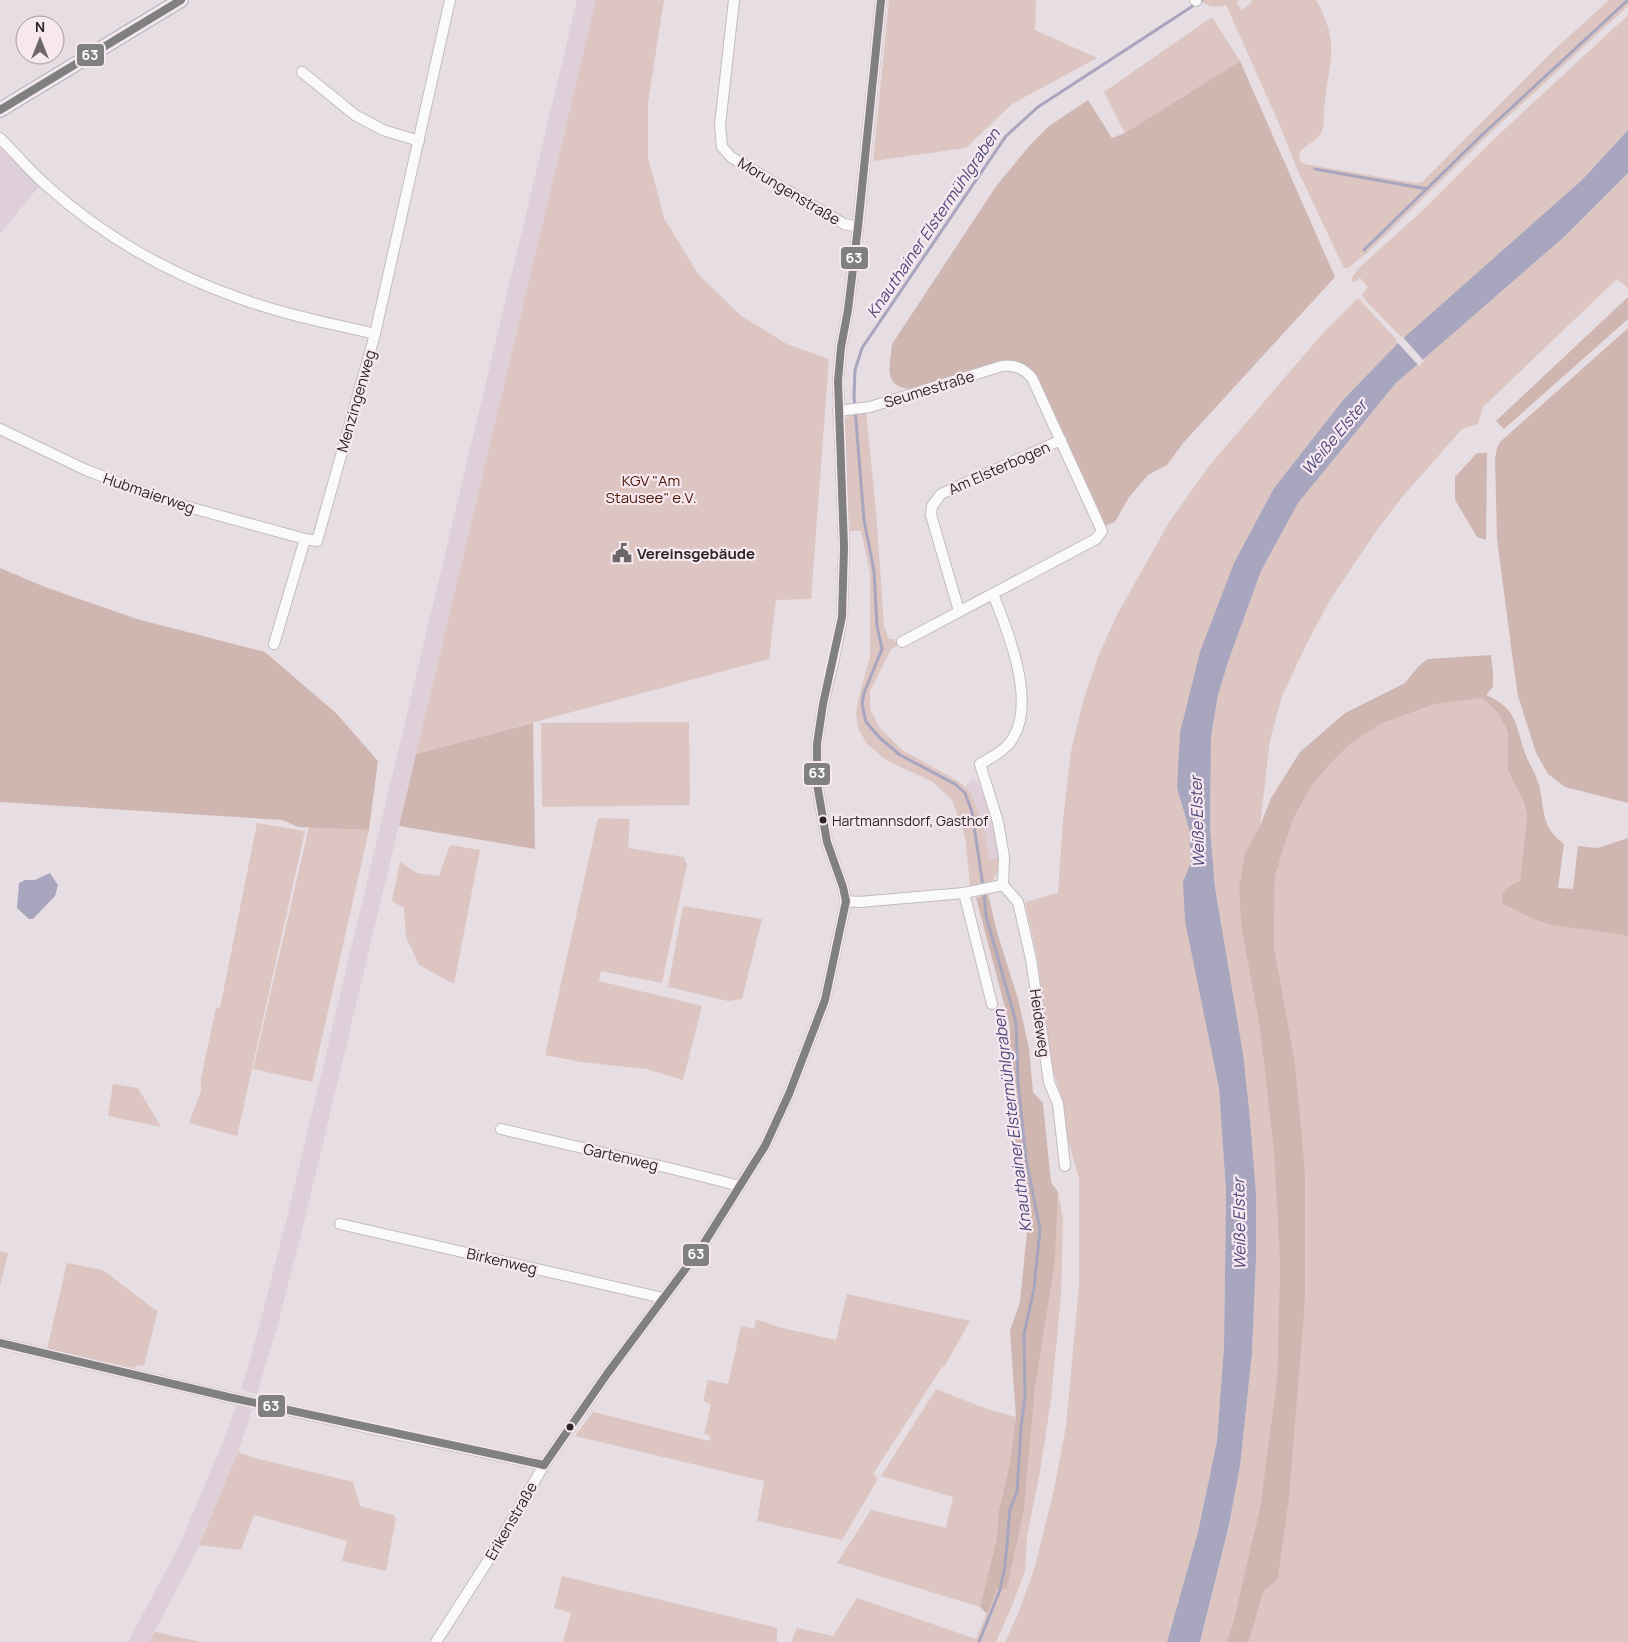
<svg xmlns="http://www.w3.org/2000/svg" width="1628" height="1642" font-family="Manrope,sans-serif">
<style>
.built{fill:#decfd8}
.green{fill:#ddc5c1}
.forest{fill:#d0b6b0}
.water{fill:#a8a5bf}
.pier{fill:#e6dee3}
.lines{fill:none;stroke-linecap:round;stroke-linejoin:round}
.stream{stroke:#a8a5bf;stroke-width:3}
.minor-casing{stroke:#c3bcc0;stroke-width:12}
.major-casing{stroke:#b1a9b2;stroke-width:16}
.minor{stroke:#fbfafb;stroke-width:10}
.major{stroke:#ede9ee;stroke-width:14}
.bus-1-casing{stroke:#f7e8f0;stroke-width:11}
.bus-1{stroke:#808080;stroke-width:8}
.bus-dot{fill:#2a2528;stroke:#f7e8f0;stroke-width:2}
.labels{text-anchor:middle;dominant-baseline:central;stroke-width:4.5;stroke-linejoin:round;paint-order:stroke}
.bus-label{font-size:14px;fill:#2a2528;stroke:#f7e8f0;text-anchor:start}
.street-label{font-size:15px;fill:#2a2528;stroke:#f7e8f0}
.park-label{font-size:15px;fill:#4c1805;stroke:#f7e8f0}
.poi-label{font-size:15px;font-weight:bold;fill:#2a2528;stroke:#f7e8f0;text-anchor:start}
.water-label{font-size:16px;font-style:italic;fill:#4e497c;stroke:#f7e8f0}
.line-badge{stroke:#f7e8f0;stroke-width:2}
.badge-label{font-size:14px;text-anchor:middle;font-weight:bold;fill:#fff}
</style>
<rect width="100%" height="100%" fill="#e6dee3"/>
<g class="built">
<polygon points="577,0 596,0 305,1218 278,1324 257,1394 241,1389 253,1350 288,1214"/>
<polygon points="0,146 39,186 0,234"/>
<polygon points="973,778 980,786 993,824 999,858 989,860 984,827 966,786"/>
<polygon points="237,1405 252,1409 238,1452 194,1556 149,1642 128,1642 178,1548 221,1447"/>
</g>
<g class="green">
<polygon points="596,0 664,0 648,103 648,157 664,218 698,274 740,315 787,344 829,359 811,599 776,600 769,659 416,754"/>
<polygon points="889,0 1033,0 1036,1 1035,30 1097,58 1012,104 966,148 873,161"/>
<path d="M 1199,0 L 1240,0 L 1236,3 L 1242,10 L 1252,2 L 1251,0 L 1316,0 C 1340,44 1330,55 1325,101 C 1323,111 1325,122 1322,131 C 1317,142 1306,144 1300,152 L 1299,160 L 1304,164 L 1415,183 L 1422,182 L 1555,49 L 1609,0 L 1628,0 L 1628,6 L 1487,136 L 1367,253 L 1348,268 L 1344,268 L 1297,169 L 1280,126 L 1226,5 C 1214,8 1209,7 1199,0 Z"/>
<polygon points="1628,15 1628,130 1582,180 1403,339 1366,301 1362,294 1368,287 1360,278 1354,283 1351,279 1359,268 1422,211 1492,141"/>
<polygon points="1212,17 1240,61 1125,133 1104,92"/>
<polygon points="1628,173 1628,288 1617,279 1483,407 1478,424 1462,429 1403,496 1377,530 1330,600 1306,645 1282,696 1270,740 1260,826 1245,853 1239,887 1241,926 1259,1023 1264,1064 1274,1155 1280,1265 1277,1379 1260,1507 1232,1627 1226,1642 1200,1642 1229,1525 1240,1466 1252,1353 1256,1259 1256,1193 1215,888 1210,828 1211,737 1218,695 1229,659 1261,571 1298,503 1396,383 1564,237"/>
<polygon points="1358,298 1399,342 1344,399 1274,488 1234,563 1177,788 1189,829 1191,862 1183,882 1219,1088 1226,1192 1224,1346 1217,1441 1198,1532 1167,1642 1005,1642 1020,1609 1035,1566 1055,1485 1066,1426 1079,1286 1079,1179 1067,1136 1061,1095 1052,1068 1037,956 1025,902 1058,893 1063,819 1071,752 1083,701 1099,654 1118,613 1168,524 1209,466 1323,333"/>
<path d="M 866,411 L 876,511 L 884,626 L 889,639 L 894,639 L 898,645 L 891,649 L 870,691 L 870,709 L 879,727 L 902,750 L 958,781 L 970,791 L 984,827 L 989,860 L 999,858 C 999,876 991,893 970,885 L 965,836 L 952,800 L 933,782 L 886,760 L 867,744 L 858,728 L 856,714 L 858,701 L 870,656 L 870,573 L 861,531 L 850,531 L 843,421 L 851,413 Z"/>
<polygon points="1482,698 1499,714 1508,733 1508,771 1524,802 1527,816 1520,881 1510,887 1597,930 1628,936 1628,1642 1249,1642 1263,1592 1278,1579 1289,1499 1305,1302 1305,1169 1295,1062 1274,947 1275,876 1294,817 1312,786 1328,766 1349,745 1380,724 1435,704"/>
<polygon points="689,722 690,805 542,807 541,723"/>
<polygon points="598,818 630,819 628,848 684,857 687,864 662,983 601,971 599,981 702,1006 683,1080 646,1069 581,1062 545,1055"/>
<polygon points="257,823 305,831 237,1136 189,1123 201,1091 201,1078 216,1008 220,1008"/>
<polygon points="309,827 369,830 312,1082 253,1069"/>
<polygon points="450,845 480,850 454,984 419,965 406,937 404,908 392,901 400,862 417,873 439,876"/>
<polygon points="683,906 762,919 742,999 728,1001 668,987"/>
<polygon points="113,1084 138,1088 161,1127 108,1116"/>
<polygon points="1058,1192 1063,1219 1061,1295 1051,1400 1040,1472 1027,1536 1025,1571 1012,1606 996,1642 791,1642 797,1628 833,1636 857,1598 976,1639 997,1589 1007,1589 1024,1510 1035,1388 1055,1262"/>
<polygon points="1,1251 8,1253 0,1286 0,1252"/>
<polygon points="67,1263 103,1270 154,1309 158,1310 144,1366 137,1365 134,1368 47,1349"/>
<polygon points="847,1294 970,1321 944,1367 942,1367 873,1474 878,1479 842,1540 757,1521 764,1481 575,1436 593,1412 709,1441 710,1435 704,1434 711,1404 703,1401 708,1380 728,1384 741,1326 754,1329 756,1319 778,1327 836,1340"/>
<polygon points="936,1389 987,1409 1016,1417 1010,1462 999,1510 996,1542 980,1607 837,1563 871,1510 946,1528 953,1497 881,1476"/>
<polygon points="238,1452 251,1457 353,1482 360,1506 394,1515 396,1518 386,1571 342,1561 347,1541 254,1515 241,1550 199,1545"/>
<polygon points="562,1576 777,1628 777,1642 563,1642 571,1613 554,1608"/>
<polygon points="155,1632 201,1642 149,1642"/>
</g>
<g class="forest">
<path d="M 1240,61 L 1335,277 L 1184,442 L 1167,465 L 1148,475 L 1129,497 L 1115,522 L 1104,526 L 1028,367 L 1020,363 L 1001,362 L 911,389 C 882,387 890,366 892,344 L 997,185 L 1031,144 L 1049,126 L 1088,100 L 1112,138 L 1125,133 Z"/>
<polygon points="1628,297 1628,319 1504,429 1496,421"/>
<polygon points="1628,328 1628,803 1565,787 1548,774 1536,753 1518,696 1513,662 1497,539 1495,459 1497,448 1500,442"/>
<polygon points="1477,453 1487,453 1486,540 1477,537 1455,500 1455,477"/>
<polygon points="0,568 45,587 137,619 265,652 337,714 378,761 369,830 298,827 282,820 0,802"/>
<path d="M 1491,655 L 1493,673 L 1493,687 L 1486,695 C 1517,708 1515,724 1525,753 C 1529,764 1536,774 1539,785 C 1543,800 1542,817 1550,830 C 1553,835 1559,840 1564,844 L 1558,888 L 1573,889 L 1578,846 L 1598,848 L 1628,838 L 1628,936 C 1603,931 1578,929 1554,925 C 1536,922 1519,912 1503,904 L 1502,895 L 1510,886 L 1520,881 L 1527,816 L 1524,802 L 1508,771 L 1508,733 L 1499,714 L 1482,698 L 1435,704 L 1380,724 L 1349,745 L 1328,766 L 1312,786 L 1294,817 L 1275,876 L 1274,947 L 1295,1062 L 1305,1169 L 1305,1302 L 1289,1499 L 1278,1579 L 1263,1592 L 1249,1642 L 1226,1642 L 1232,1627 L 1260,1507 L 1277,1379 L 1280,1265 L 1274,1155 L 1264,1064 L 1259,1023 L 1241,926 L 1239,887 L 1245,853 L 1260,826 L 1271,798 L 1300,752 L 1345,713 L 1405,683 L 1418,667 L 1427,659 Z"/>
<polygon points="533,723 535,849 399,826 416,754"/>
<polygon points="988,894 997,932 1018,999 1029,1048 1033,1092 1043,1103 1051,1182 1058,1192 1055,1262 1035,1388 1024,1510 1007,1589 997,1589 987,1614 980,1607 996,1542 999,1510 1010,1462 1016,1417 1010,1331 1020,1302 1028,1221 1008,1093 1010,1026 976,898"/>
</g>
<g class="water">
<polygon points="1628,130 1628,173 1564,237 1396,383 1298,503 1261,571 1229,659 1218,695 1211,737 1210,828 1215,888 1243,1054 1249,1109 1256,1193 1256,1259 1252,1353 1240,1466 1229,1525 1200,1642 1167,1642 1198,1532 1217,1441 1224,1346 1226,1192 1219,1088 1185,921 1183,882 1191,862 1189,829 1177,788 1180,733 1200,652 1234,563 1274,488 1344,399 1399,342 1582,180"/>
<polygon points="50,873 58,885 55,896 33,919 29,919 17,908 19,883 25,880 35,880"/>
</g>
<polygon class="pier" points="1402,336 1424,361 1419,366 1396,341"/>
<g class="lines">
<g class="stream">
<polyline points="1315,169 1427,189"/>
<polyline points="1364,250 1484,133 1628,0"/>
<polyline points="983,886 972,812 965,793 955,784 900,755 880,738 866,722 862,704 864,693 882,649 877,626 874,571 864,520 854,396 855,370 862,348 1006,136 1038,107 1202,0"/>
<polyline points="979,1642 1000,1590 1005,1566 1010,1509 1017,1492 1021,1427 1025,1396 1024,1334 1034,1289 1040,1229 1026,1159 1018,1082 1016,1022 986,916 984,892"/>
</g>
<defs>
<g id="minor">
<polyline points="734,0 720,125 722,147 731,157 844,224 858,227"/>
<polyline points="1195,0 1196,1"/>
<polyline points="302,72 355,115 383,130 419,141"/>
<path d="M 0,138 C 15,153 29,170 45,184 C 100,234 166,272 236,297 C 281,314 329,323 375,334"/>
<path d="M 838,411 L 870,407 L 1002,366 C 1016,365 1023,368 1032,378 L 1102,531 L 1096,539 L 902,642"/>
<polyline points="0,429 86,470 170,502 305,539"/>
<path d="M 993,594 C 1008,631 1036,701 1013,738 C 1006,750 992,757 980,764 L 998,822 L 1004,857 L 1003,885 L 1018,902 L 1031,959 L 1049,1082 L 1058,1104 L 1065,1166"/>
<polyline points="959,611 931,515 932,506 941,494 1061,440"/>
<polyline points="274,644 305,539 317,541 375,334 450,0"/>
<polyline points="964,893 992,1004"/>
<polyline points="846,901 859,902 964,893 1003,885"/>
<polyline points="501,1129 677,1170 740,1186"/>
<polyline points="340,1224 663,1298"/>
<polyline points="0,1343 228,1397 405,1436 544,1465"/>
<polyline points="436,1642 491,1556 544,1465 607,1374 701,1248 765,1146 789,1094 825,1000 846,901 843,887 827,842 823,820 817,784 817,744 823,704 834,659 842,617 844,547 838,381 841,347 848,310 858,227 881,0"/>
</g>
<polyline id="major" points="0,110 181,0"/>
</defs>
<use href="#minor" class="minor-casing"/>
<use href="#major" class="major-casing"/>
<use href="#minor" class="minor"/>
<use href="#major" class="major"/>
<defs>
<g id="bus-1">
<polyline points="0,110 181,0"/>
<polyline points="0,1343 228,1397 544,1465"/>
<polyline points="544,1465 607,1374 701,1248 765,1146 789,1094 825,1000 846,901 843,887 827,842 817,784 817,744 823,704 842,617 844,547 838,381 841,347 848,310 858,227 881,0"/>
</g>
</defs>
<use href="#bus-1" class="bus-1-casing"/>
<use href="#bus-1" class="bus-1"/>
</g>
<defs>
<symbol id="civic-bare" viewBox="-9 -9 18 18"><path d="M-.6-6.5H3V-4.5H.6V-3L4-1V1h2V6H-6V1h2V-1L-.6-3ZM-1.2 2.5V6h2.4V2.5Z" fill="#6c6669" stroke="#f7e8f0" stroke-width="2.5" paint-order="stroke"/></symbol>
</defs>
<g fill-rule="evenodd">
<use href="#civic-bare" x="608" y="539" width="28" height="28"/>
</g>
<g class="bus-dot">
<circle cx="823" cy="820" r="4.5"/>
<circle cx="570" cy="1427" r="4.5"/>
</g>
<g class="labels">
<g class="bus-label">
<text x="832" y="820">Hartmannsdorf, Gasthof</text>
</g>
<g class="street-label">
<text transform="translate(789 191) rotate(31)">Morungenstraße</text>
<text transform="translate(929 389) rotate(-17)">Seumestraße</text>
<text transform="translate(356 401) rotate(-74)">Menzingenweg</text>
<text transform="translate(999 468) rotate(-24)">Am Elsterbogen</text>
<text transform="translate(149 493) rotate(19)">Hubmaierweg</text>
<text transform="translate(1040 1023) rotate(82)">Heideweg</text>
<text transform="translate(621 1157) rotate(13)">Gartenweg</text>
<text transform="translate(502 1261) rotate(13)">Birkenweg</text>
<text transform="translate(511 1521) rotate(-60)">Erikenstraße</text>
</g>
<g class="park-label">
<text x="651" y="480">KGV "Am<tspan x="651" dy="17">Stausee" e.V.</tspan></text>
</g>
<g class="poi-label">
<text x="637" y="553">Vereinsgebäude</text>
</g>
<g class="water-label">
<text transform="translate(933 223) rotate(-56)">Knauthainer Elstermühlgraben</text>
<text transform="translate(1334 437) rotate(-50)">Weiße Elster</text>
<text transform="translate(1197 822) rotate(-92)">Weiße Elster</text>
<text transform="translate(1012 1121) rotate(-97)">Knauthainer Elstermühlgraben</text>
<text transform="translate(1239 1224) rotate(-91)">Weiße Elster</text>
</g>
</g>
<g class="line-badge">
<rect x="76" y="43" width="29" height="24" rx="5" fill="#808080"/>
<rect x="840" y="246" width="29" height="24" rx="5" fill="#808080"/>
<rect x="803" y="762" width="28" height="24" rx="5" fill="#808080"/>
<rect x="682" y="1243" width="28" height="24" rx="5" fill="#808080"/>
<rect x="257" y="1394" width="29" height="24" rx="5" fill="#808080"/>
</g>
<g class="badge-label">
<text x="90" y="60">63</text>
<text x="854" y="263">63</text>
<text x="817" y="778">63</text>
<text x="696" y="1259">63</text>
<text x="271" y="1411">63</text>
</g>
<g transform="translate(40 40)"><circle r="24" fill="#f7e8f0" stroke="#a59aa0"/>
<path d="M0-4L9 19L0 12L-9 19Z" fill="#6c6669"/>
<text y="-8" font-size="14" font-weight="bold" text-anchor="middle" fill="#2a2528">N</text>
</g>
</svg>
